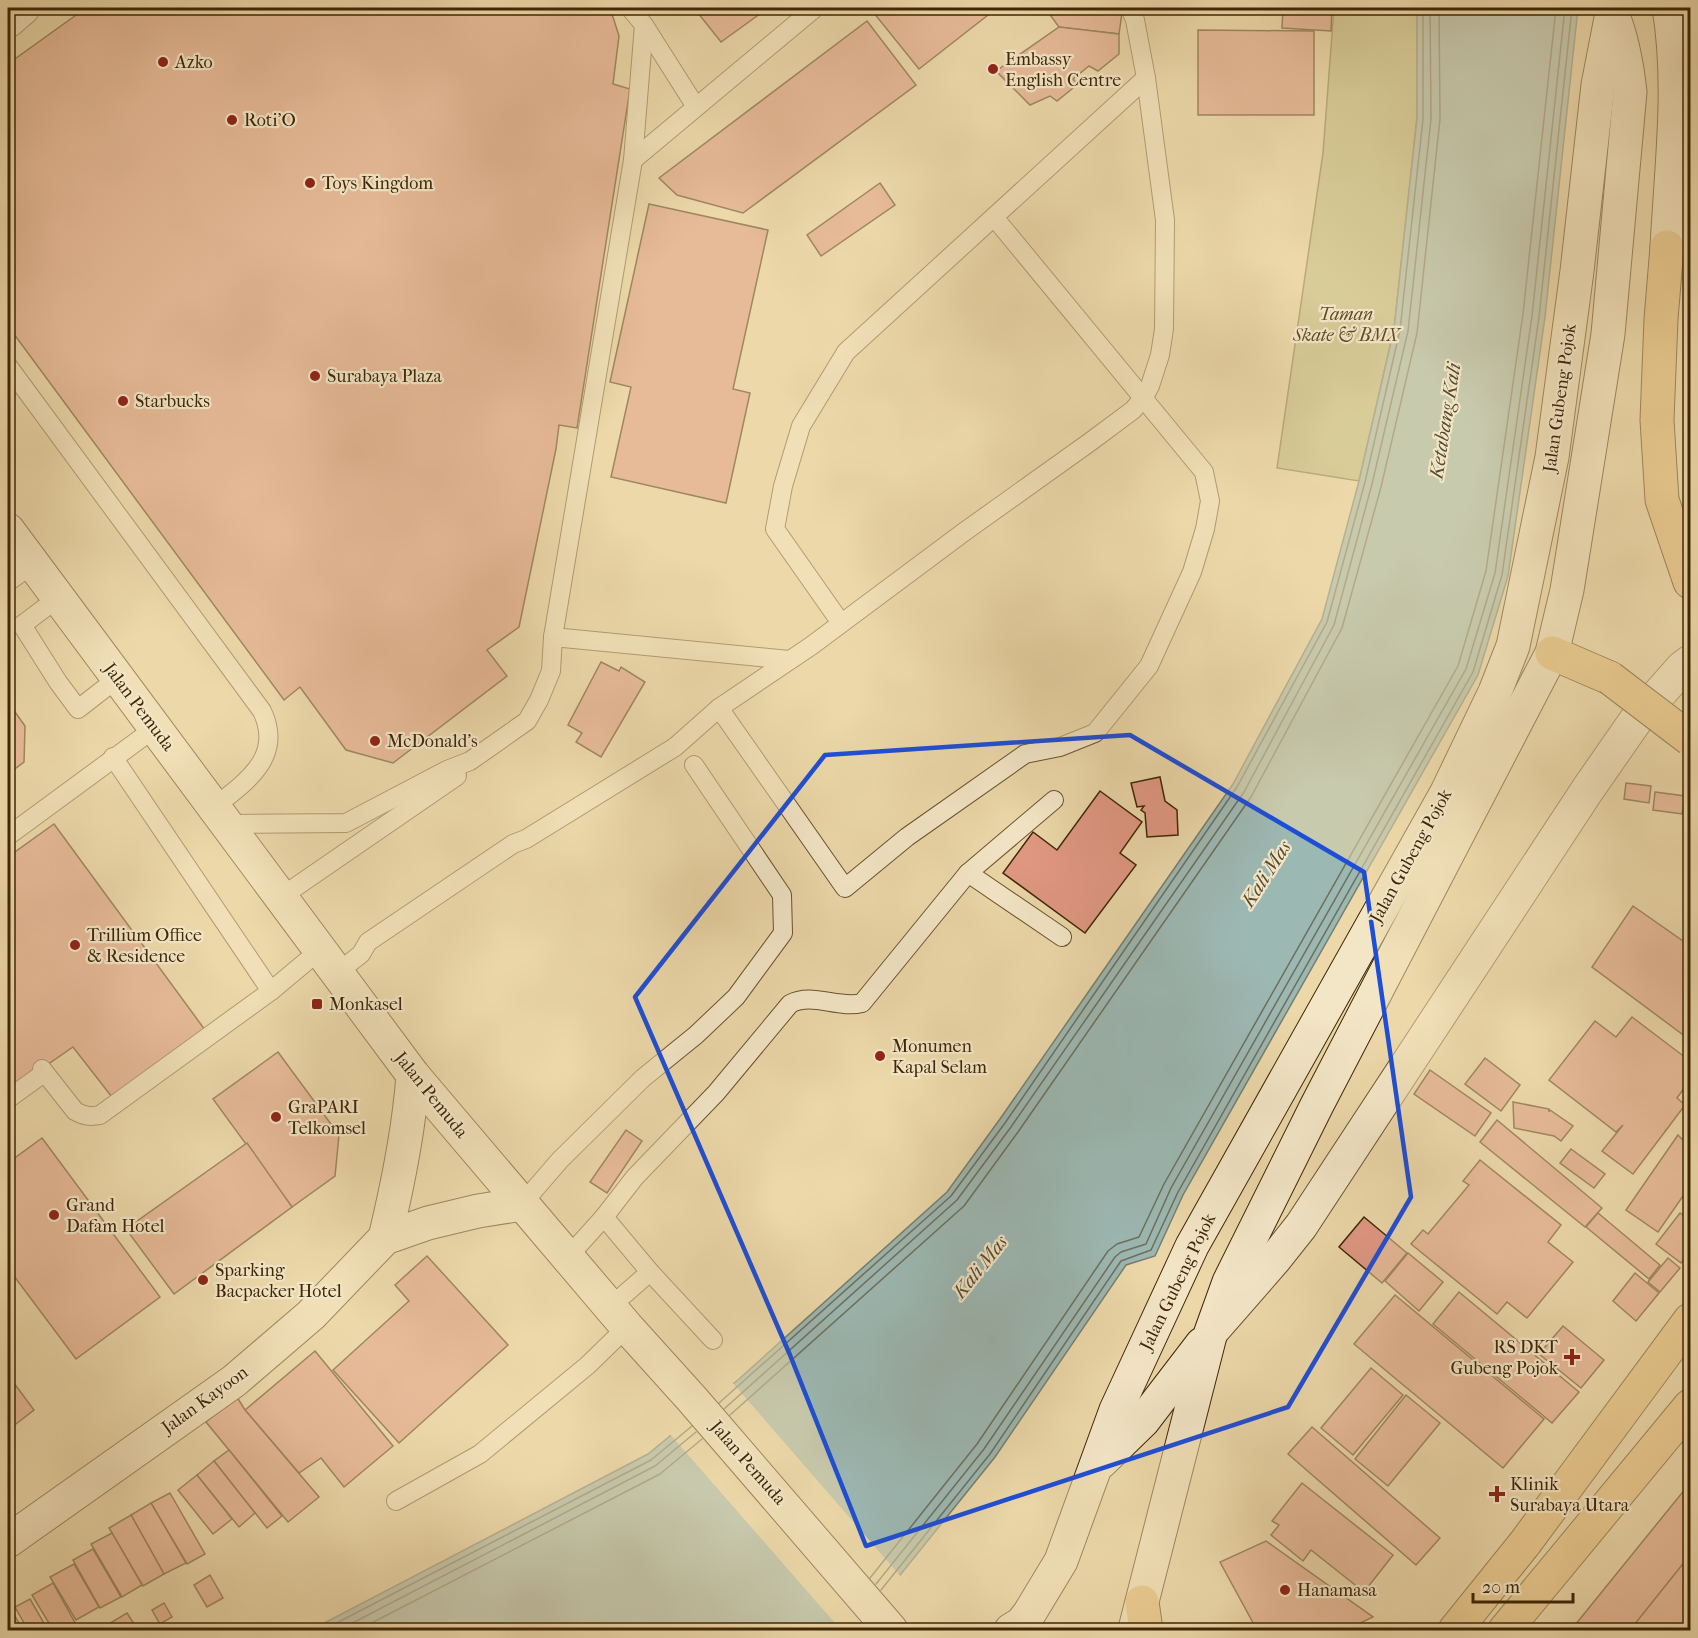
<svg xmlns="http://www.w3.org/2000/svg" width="1698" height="1638" font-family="'IM FELL French Canon',serif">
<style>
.green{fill:#bebc84;stroke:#7e7144;stroke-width:1.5}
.water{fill:#9cb8b3;stroke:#777e6d;stroke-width:1.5}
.pier{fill:#ecd8a9}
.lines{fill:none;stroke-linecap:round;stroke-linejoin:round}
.shore{stroke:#6e6f5c;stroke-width:1.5}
.building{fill:#e19884;stroke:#3f2605;stroke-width:1.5}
.service-casing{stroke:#6a522e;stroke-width:20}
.minor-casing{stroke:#6a522e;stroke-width:35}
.tertiary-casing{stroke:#6a522e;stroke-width:35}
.secondary-casing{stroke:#3f2605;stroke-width:35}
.primary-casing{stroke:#3f2605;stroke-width:35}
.trunk-casing{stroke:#3f2605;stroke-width:35}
.service{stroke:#f3e6c7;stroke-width:18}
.minor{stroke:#f3e6c7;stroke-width:33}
.tertiary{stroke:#f3e6c7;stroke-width:33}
.secondary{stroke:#f3e6c7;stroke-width:33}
.primary{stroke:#e6bc74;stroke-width:33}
.trunk{stroke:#e6bc74;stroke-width:33}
.primary-bridge-casing{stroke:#3f2605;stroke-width:35;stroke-linecap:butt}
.primary-bridge{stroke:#e6bc74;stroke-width:33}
.marked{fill:none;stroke:#1d4ed8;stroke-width:4.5;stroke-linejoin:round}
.poi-dot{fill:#8f2418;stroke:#f3e6c7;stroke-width:2}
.labels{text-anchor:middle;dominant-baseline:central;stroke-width:4.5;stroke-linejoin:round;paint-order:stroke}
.poi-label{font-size:18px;fill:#3f2605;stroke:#f3e6c7;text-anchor:start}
.park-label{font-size:18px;font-style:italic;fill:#5f4c25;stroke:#f3e6c7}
.street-label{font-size:18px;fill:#3f2605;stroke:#f3e6c7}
.water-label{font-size:20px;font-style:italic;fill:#564a30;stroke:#f3e6c7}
</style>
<rect width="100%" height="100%" fill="#ecd8a9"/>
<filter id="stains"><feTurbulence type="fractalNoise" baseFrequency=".00333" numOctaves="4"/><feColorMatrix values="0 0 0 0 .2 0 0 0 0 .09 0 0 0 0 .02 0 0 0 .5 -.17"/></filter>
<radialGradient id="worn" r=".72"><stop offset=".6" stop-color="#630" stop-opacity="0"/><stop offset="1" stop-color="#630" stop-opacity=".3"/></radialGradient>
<polygon class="green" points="1334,8 1417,8 1417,118 1394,329 1359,481 1277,468 1323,153"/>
<polygon class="water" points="1417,8 1578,8 1545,317 1508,576 1478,675 1183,1195 1155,1256 1126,1265 995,1457 856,1630 311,1630 648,1454 739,1379 947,1192 1000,1119 1233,784 1322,619 1359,481 1394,329 1417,118"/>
<polygon class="pier" points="731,1381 902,1578 860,1630 841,1630 669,1433"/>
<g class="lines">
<g class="shore">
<polyline points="719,1403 951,1196 1005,1123 1237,787 1327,622 1365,482 1400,330 1423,119 1423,8"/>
<polyline points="724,1409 957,1200 1011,1127 1244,792 1334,625 1372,484 1408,331 1431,119 1430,8"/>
<polyline points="730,1415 964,1206 1018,1132 1251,797 1342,628 1381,487 1417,333 1440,119 1439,8"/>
<polyline points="870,1578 977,1444 1108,1251 1117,1244 1139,1237 1164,1184 1458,666 1486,571 1523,314 1556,8"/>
<polyline points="876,1584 984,1449 1115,1257 1121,1252 1146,1244 1171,1188 1466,669 1495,573 1532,316 1565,8"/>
<polyline points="881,1590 990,1454 1121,1261 1151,1250 1178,1192 1473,672 1502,575 1539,317 1572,8"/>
<polyline points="323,1630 651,1460 692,1426"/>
<polyline points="339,1630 655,1466 696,1432"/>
<polyline points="358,1630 660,1474 702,1439"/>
</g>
</g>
<g class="building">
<polygon points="86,8 607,8 613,17 619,36 613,84 630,89 577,428 559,425 556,449 519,627 487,650 507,676 393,763 346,750 300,687 284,700 8,326 8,64"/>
<polygon points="694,8 768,8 721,42"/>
<polygon points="879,8 997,8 919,69 873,12"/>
<polygon points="1045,8 1117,8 1122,13 1119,34 1059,27"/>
<polygon points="1283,8 1332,8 1331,31 1282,28"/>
<polygon points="867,21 916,85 743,213 677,195 659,178"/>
<polygon points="1059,27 1119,34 1119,54 1098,71 1089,66 1073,79 1078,84 1057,101 1050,96 1030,105 996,71"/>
<polygon points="1198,30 1314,31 1314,115 1198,115"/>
<polygon points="880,183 895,205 821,256 807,235"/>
<polygon points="649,204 768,230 733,389 750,393 726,503 611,477 631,387 610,382"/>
<polygon points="601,662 619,671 621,667 645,682 601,757 576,742 582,733 568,725"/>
<polygon points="8,702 25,726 24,762 8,774"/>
<polygon points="1160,777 1165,801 1177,810 1178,835 1147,837 1145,813 1141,810 1144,806 1137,807 1131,783"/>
<polygon points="1626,783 1651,786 1649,803 1624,799"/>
<polygon points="1100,791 1142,822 1120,853 1136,865 1085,933 1003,873 1033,832 1057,850"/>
<polygon points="1655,792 1685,796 1682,814 1653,810"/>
<polygon points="54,824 208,1034 115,1101 73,1047 8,1092 8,857"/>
<polygon points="1633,906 1690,946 1690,1040 1592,967"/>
<polygon points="1632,1017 1690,1061 1690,1080 1677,1098 1685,1105 1633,1174 1602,1151 1623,1125 1616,1132 1549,1080 1595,1021 1616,1037"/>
<polygon points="278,1052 339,1135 335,1176 292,1207 213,1099"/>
<polygon points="1485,1058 1520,1085 1501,1111 1465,1084"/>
<polygon points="1430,1070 1491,1113 1475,1136 1414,1094"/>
<polygon points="1513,1102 1549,1109 1549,1112 1550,1110 1573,1126 1561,1141 1554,1136 1514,1128"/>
<polygon points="1497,1120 1602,1208 1585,1227 1480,1142"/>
<polygon points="626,1130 642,1141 607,1193 590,1182"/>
<polygon points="1678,1135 1690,1147 1690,1186 1658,1232 1626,1210"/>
<polygon points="42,1138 160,1297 76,1359 8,1268 8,1163"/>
<polygon points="247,1143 292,1207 174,1294 126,1229"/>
<polygon points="1571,1149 1605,1174 1594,1188 1560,1163"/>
<polygon points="1480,1160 1561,1225 1548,1242 1573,1262 1527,1318 1507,1302 1497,1314 1411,1244 1423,1230 1428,1234 1469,1185 1463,1181"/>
<polygon points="1598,1213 1660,1265 1649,1279 1586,1227"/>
<polygon points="1680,1213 1690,1220 1690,1250 1681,1263 1656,1244"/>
<polygon points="1364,1217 1407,1253 1382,1283 1339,1247"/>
<polygon points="1408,1253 1443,1282 1419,1311 1385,1281"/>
<polygon points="427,1256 508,1345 399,1443 333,1370 409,1301 395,1285"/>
<polygon points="1668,1258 1680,1268 1660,1292 1648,1282"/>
<polygon points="1635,1273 1659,1293 1636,1321 1613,1301"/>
<polygon points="1459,1292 1579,1392 1552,1423 1433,1324"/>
<polygon points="1395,1295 1544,1419 1503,1468 1354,1344"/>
<polygon points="1563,1326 1604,1360 1581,1388 1539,1354"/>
<polygon points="315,1351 393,1446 344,1487 321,1458 299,1473 245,1410"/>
<polygon points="1371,1368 1403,1395 1353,1455 1321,1428"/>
<polygon points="8,1375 34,1410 8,1430"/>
<polygon points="1406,1395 1440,1423 1388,1486 1355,1459"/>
<polygon points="237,1397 245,1410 319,1497 288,1522 206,1422"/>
<polygon points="1312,1427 1440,1538 1416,1565 1288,1454"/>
<polygon points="229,1450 282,1516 267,1528 214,1461"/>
<polygon points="214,1461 255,1513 239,1527 197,1475"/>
<polygon points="197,1475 232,1519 213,1534 178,1490"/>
<polygon points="1302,1483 1393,1555 1364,1592 1311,1550 1303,1561 1271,1535 1279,1525 1272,1521"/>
<polygon points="1690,1483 1690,1565 1637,1630 1571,1630"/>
<polygon points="170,1493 205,1554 187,1564 151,1503"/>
<polygon points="151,1503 186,1563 164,1574 131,1515"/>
<polygon points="131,1515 164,1574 143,1586 109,1528"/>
<polygon points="112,1533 142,1585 122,1597 91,1544"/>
<polygon points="1266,1541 1373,1617 1346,1630 1257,1630 1220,1562"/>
<polygon points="93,1549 121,1597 100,1608 73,1560"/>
<polygon points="1690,1555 1690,1630 1630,1630"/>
<polygon points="74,1564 99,1607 76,1620 50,1577"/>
<polygon points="210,1575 223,1598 207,1607 194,1585"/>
<polygon points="53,1583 79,1630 53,1630 32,1595"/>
<polygon points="30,1599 48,1630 28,1630 15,1607"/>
<polygon points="164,1603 172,1617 160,1624 152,1610"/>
<polygon points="12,1611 23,1630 8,1630 8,1613"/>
<polygon points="127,1613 138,1630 104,1630 102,1628"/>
</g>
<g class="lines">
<defs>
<g id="service">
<polyline points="644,25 696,107"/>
<polyline points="633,160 815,8"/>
<path d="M 8,366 L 262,711 C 284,757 246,782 214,807"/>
<polyline points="8,582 33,564"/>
<polyline points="58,598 22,625 58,682 78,709 118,678"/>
<polyline points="841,623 775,529 783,486 801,426 846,352 1146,78"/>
<polyline points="553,637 789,660"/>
<polyline points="719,708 845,888 907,837 1025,754 1060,747 1095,733 1149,666 1192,572 1205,529 1210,501 1204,472 994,217"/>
<polyline points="113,757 271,991"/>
<polyline points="226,824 346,823 447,770 470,761 527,721 539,700 551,671 553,637 633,160 644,25 630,8"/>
<polyline points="8,836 155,728"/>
<polyline points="968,873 1062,937"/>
<polyline points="281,897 457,776"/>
<polyline points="337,973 361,954 368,942 513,844 526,839 675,747 719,708 811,646 964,532 1090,442 1133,410 1144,397 1150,386 1160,355 1164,329 1165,220 1146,78 1135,20 1130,8"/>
<path d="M 42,1069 L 75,1111 C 84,1116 90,1117 100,1115 L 271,991 L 320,950"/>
<polyline points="8,1099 44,1073"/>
<polyline points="522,1204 560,1160 643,1078 696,1035 736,997 783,933 782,895 694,765"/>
<polyline points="604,1217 650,1272 610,1307"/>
<path d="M 567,1258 L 604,1217 L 635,1177 L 716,1093 L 790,1004 C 812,992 838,1009 862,1003 L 968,873 L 1054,800"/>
<polyline points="650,1272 713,1340"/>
<polyline points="396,1501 480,1454 588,1365 627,1327"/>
</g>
<g id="minor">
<polyline points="1686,8 1690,24"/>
<polyline points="1213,1330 1274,1260 1301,1226 1588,789 1636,720 1682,668 1690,662"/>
</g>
<polyline id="tertiary" points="8,21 23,8"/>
<g id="secondary">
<path d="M 1667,247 C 1671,168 1682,85 1669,8"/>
<polyline points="8,530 413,1075 627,1327 692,1399 891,1630"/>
<path d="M 385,1238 C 398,1184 409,1131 413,1075"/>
<polyline points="1101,1462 1143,1421 1202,1344"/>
<polyline points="8,1541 234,1381 311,1315 385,1238 428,1223 478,1211 522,1204"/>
<path d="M 1135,1629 L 1211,1332 L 1229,1282 L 1317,1105 L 1552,653 L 1567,590 L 1608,334 L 1630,92 C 1627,65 1623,41 1613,16"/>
<polyline points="1011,1630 1021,1624 1029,1614 1061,1561 1116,1410 1192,1246 1447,792 1495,692 1513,646 1552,457 1577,271 1598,85 1612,13"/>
</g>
<g id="primary">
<polyline points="1667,247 1661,319 1657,420 1662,500 1690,582"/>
<polyline points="1552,653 1610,678"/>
</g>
<g id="trunk">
<polyline points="1142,1602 1146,1630"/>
<polyline points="1455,1630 1525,1543 1690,1320"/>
<polyline points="1505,1630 1690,1406"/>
</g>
</defs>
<use href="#service" class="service-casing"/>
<use href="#minor" class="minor-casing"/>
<use href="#tertiary" class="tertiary-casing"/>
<use href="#secondary" class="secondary-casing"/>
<use href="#primary" class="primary-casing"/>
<use href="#trunk" class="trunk-casing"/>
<use href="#service" class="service"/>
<use href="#minor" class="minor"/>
<use href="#tertiary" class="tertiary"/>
<use href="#secondary" class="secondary"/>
<use href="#primary" class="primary"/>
<use href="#trunk" class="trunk"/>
<defs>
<polyline id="primary-bridge" points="1610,678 1690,739"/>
</defs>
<use href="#primary-bridge" class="primary-bridge-casing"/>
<use href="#primary-bridge" class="primary-bridge"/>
</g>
<path d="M0 0H1698V1638H0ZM 1130,735 L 1364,872 L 1411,1197 L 1288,1407 L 866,1546 L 790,1355 L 635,997 L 825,755 Z" fill="#ecd8a9" fill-opacity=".55" fill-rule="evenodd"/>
<path class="marked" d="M 1130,735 L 1364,872 L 1411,1197 L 1288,1407 L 866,1546 L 790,1355 L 635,997 L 825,755 Z"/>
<g class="poi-dot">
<circle cx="163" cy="62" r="6"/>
<circle cx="993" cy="69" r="6"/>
<circle cx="232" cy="120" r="6"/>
<circle cx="310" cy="183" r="6"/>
<circle cx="315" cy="376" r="6"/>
<circle cx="123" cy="401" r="6"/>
<circle cx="375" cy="741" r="6"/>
<circle cx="75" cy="945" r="6"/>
<rect x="311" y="998" width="12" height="12" rx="3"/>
<circle cx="880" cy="1056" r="6"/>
<circle cx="276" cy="1117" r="6"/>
<circle cx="54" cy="1215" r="6"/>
<circle cx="203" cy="1280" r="6"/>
<path d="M1569 1348h6v6h6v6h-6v6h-6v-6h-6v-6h6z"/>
<path d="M1494 1485h6v6h6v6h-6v6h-6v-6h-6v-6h6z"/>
<circle cx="1285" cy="1590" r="6"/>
</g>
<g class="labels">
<g class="poi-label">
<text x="1005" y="59">Embassy<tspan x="1005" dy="21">English Centre</tspan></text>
<text x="175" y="62">Azko</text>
<text x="244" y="120">Roti'O</text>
<text x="322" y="183">Toys Kingdom</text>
<text x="327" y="376">Surabaya Plaza</text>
<text x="135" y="401">Starbucks</text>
<text x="387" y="741">McDonald's</text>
<text x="87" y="935">Trillium Office<tspan x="87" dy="21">&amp; Residence</tspan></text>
<text x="329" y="1004">Monkasel</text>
<text x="892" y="1046">Monumen<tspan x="892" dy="21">Kapal Selam</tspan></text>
<text x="288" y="1107">GraPARI<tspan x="288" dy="21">Telkomsel</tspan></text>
<text x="66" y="1205">Grand<tspan x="66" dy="21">Dafam Hotel</tspan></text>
<text x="215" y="1270">Sparking<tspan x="215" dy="21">Bacpacker Hotel</tspan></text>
<text x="1558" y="1347" text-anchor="end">RS DKT<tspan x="1558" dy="21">Gubeng Pojok</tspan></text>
<text x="1510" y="1484">Klinik<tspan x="1510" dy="21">Surabaya Utara</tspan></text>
<text x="1297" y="1590">Hanamasa</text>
</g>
<g class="park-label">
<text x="1346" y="314">Taman<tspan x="1346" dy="21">Skate &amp; BMX</tspan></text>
</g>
<g class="street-label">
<text transform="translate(1560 398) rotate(-82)">Jalan Gubeng Pojok</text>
<text transform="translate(139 707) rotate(53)">Jalan Pemuda</text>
<text transform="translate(1411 856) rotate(-61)">Jalan Gubeng Pojok</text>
<text transform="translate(431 1095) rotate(51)">Jalan Pemuda</text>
<text transform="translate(1178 1282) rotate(-64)">Jalan Gubeng Pojok</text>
<text transform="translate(205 1400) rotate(-36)">Jalan Kayoon</text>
<text transform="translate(748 1463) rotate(49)">Jalan Pemuda</text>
</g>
<g class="water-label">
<text transform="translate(1445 421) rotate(-81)">Ketabang Kali</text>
<text transform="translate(1266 874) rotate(-57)">Kali Mas</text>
<text transform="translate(980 1267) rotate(-51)">Kali Mas</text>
</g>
</g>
<rect width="1698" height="1638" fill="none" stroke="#ecd8a9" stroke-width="30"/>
<rect x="9" y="9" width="1680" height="1620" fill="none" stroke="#3f2605" stroke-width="3"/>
<rect x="15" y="15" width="1668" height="1608" fill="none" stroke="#3f2605" stroke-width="1.5"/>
<path d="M1473 1593v9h100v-9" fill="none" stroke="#3f2605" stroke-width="3"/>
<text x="1482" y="1593" font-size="18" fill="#3f2605" stroke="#f3e6c7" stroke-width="4.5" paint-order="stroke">20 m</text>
<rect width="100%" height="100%" filter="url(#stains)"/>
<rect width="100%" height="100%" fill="url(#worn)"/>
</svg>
